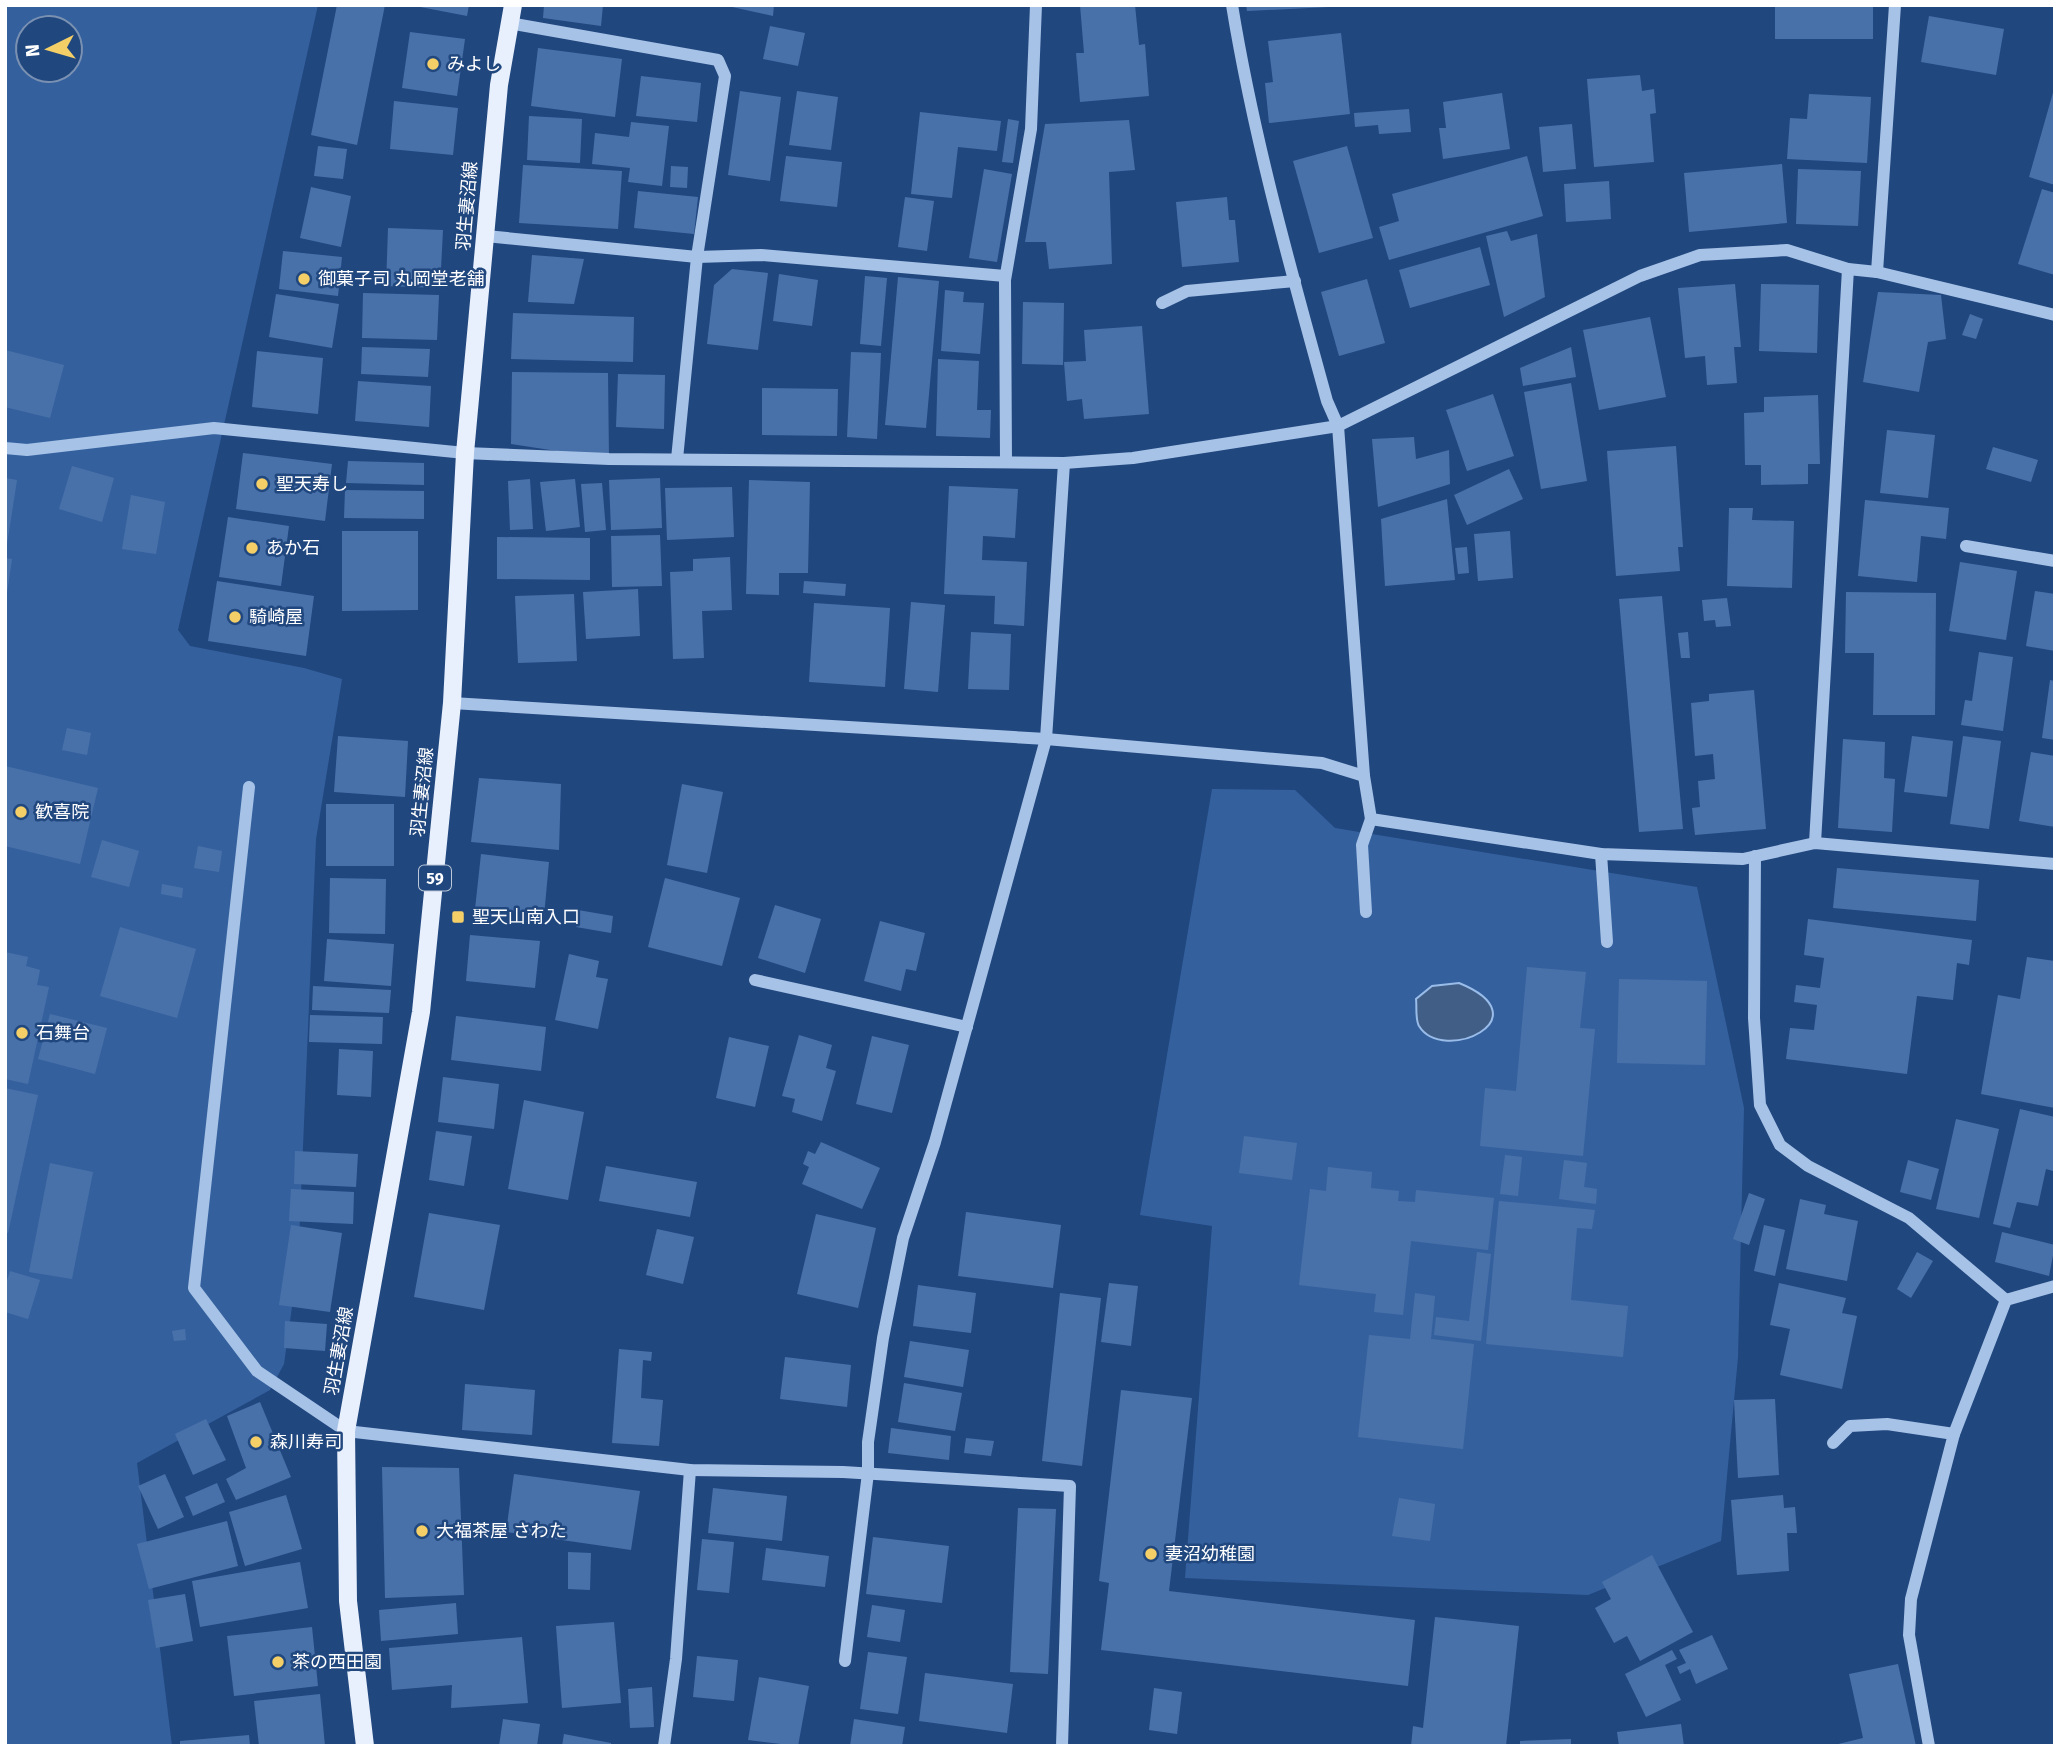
<svg xmlns="http://www.w3.org/2000/svg" width="2060" height="1751" font-family="'Fira Sans','Noto Sans JP',sans-serif">
<style>
.green{fill:#34619e;fill-rule:evenodd}
.water{fill:#415e87;stroke:#99bce9;stroke-width:2}
.building{fill:#4971a9}
.lines{fill:none;stroke-linecap:round;stroke-linejoin:round}
.minor{stroke:#a6c2e7;stroke-width:12}
.major{stroke:#e8f0fd;stroke-width:18}
.poi-dot{fill:#f4cf67;stroke:#21477f;stroke-width:2.5}
.labels{text-anchor:middle;dominant-baseline:central;stroke-width:5;stroke-linejoin:round;paint-order:stroke}
.shield{fill:#21477f;stroke:#bcc8d9;stroke-width:2}
.shield-label{font-size:16px;font-weight:bold;fill:#fff}
.poi-label{font-size:18px;fill:#fff;stroke:#21477f;text-anchor:start}
.street-label{font-size:18px;fill:#fff;stroke:#21477f}
</style>
<rect width="100%" height="100%" fill="#21477f"/>
<g class="green">
<path d="M 5,5 L 318,5 L 178,630 L 190,646 L 304,668 L 342,679 L 316,839 L 298,1264 L 284,1364 L 270,1390 L 137,1463 L 172,1746 L 5,1746 ZM 28,28 L 70,28 L 70,70 L 28,70 Z"/>
<polygon points="1212,789 1295,790 1335,828 1697,887 1744,1108 1738,1357 1721,1541 1588,1595 1185,1578 1212,1226 1140,1215"/>
</g>
<path class="water" d="M 1459,983 C 1545,1018 1443,1065 1419,1026 C 1415,1019 1417,1006 1416,999 L 1432,986 Z"/>
<g class="building">
<polygon points="337,5 385,5 357,145 311,135"/>
<polygon points="410,5 469,5 467,16"/>
<polygon points="544,5 603,5 601,26 543,18"/>
<polygon points="723,5 774,5 773,16"/>
<polygon points="1080,5 1135,5 1139,45 1145,44 1149,96 1080,102 1076,53 1084,53"/>
<polygon points="1246,5 1329,5 1329,7 1247,11"/>
<rect x="1775" y="5" width="98" height="34"/>
<polygon points="1929,16 2004,29 1996,75 1921,62"/>
<polygon points="770,26 805,33 798,66 763,59"/>
<polygon points="410,32 465,39 457,96 402,88"/>
<polygon points="1341,33 1350,114 1269,123 1265,83 1273,82 1268,41"/>
<polygon points="538,48 622,59 615,117 531,106"/>
<polygon points="1640,75 1642,91 1654,89 1656,113 1650,114 1654,162 1594,167 1587,79"/>
<polygon points="641,76 701,83 697,122 636,116"/>
<polygon points="2054,89 2055,90 2055,185 2029,177"/>
<polygon points="740,91 781,97 770,181 728,175"/>
<polygon points="797,91 838,97 831,150 789,145"/>
<polygon points="1502,93 1510,149 1443,159 1439,128 1446,128 1443,102"/>
<polygon points="1809,94 1871,97 1867,163 1787,159 1790,118 1807,119"/>
<polygon points="394,101 458,108 453,155 390,149"/>
<polygon points="1409,109 1411,132 1379,134 1378,125 1355,127 1354,113"/>
<polygon points="920,112 1001,121 997,151 958,147 952,198 911,194"/>
<polygon points="529,116 582,119 580,163 527,160"/>
<polygon points="1008,119 1019,121 1013,163 1002,162"/>
<polygon points="1129,120 1135,170 1109,172 1112,264 1049,269 1046,242 1025,242 1045,124"/>
<polygon points="631,122 669,126 662,186 628,182 630,168 592,164 595,133 629,137"/>
<polygon points="1572,124 1576,169 1543,172 1539,127"/>
<polygon points="318,146 347,149 343,179 314,176"/>
<polygon points="1347,146 1373,238 1319,253 1293,161"/>
<polygon points="786,156 842,162 837,207 780,201"/>
<polygon points="1527,156 1543,216 1389,260 1379,227 1399,221 1392,194"/>
<polygon points="1782,164 1787,223 1689,232 1684,173"/>
<polygon points="523,165 622,171 618,229 519,223"/>
<polygon points="671,166 688,167 687,188 670,187"/>
<polygon points="984,169 1012,174 997,262 969,258"/>
<polygon points="1798,169 1861,171 1858,226 1796,224"/>
<polygon points="1609,181 1611,219 1566,222 1564,184"/>
<polygon points="311,187 351,196 341,247 300,238"/>
<polygon points="2042,189 2055,193 2055,275 2018,264"/>
<polygon points="638,191 698,197 694,234 634,228"/>
<polygon points="905,197 934,201 927,251 898,247"/>
<polygon points="1227,197 1229,220 1235,220 1239,262 1182,267 1176,202"/>
<polygon points="388,228 443,230 440,288 386,286"/>
<polygon points="1507,231 1511,241 1537,234 1545,297 1504,317 1486,236"/>
<polygon points="1480,247 1490,285 1410,308 1399,270"/>
<polygon points="283,251 342,257 338,296 279,289"/>
<polygon points="532,255 584,259 574,304 528,302"/>
<polygon points="732,269 768,273 758,350 707,344 714,285"/>
<polygon points="779,274 818,280 812,326 773,321"/>
<polygon points="865,276 887,278 881,346 860,344"/>
<polygon points="898,277 939,281 926,428 885,425"/>
<polygon points="1367,279 1385,343 1339,356 1321,292"/>
<polygon points="1735,284 1741,347 1734,347 1737,383 1707,385 1705,356 1685,358 1678,288"/>
<polygon points="1761,284 1819,285 1817,353 1759,351"/>
<polygon points="945,290 964,292 963,302 984,303 980,354 941,351"/>
<polygon points="1878,292 1941,295 1946,339 1928,342 1919,392 1863,382"/>
<polygon points="363,293 439,295 437,340 362,338"/>
<polygon points="276,294 339,304 332,348 269,337"/>
<polygon points="1023,302 1064,303 1063,365 1022,364"/>
<polygon points="513,313 634,317 633,362 511,359"/>
<polygon points="1970,314 1983,319 1976,339 1962,335"/>
<polygon points="1650,317 1666,397 1599,410 1583,330"/>
<polygon points="1142,326 1149,414 1084,419 1082,399 1067,401 1064,362 1086,361 1084,330"/>
<polygon points="362,347 430,349 428,377 361,374"/>
<polygon points="1571,347 1576,377 1523,386 1520,368"/>
<polygon points="5,350 64,365 50,418 5,407"/>
<polygon points="257,351 323,358 318,414 252,407"/>
<polygon points="851,352 881,353 877,439 847,437"/>
<polygon points="938,359 979,361 977,410 991,410 990,438 936,436"/>
<polygon points="512,372 608,373 609,459 511,444"/>
<polygon points="618,374 665,375 664,429 616,427"/>
<polygon points="358,381 431,386 429,427 355,421"/>
<polygon points="1571,383 1587,481 1541,489 1524,392"/>
<polygon points="762,388 838,389 837,436 762,435"/>
<polygon points="1493,394 1514,456 1467,471 1446,410"/>
<polygon points="1818,395 1820,464 1808,464 1808,484 1761,485 1761,465 1745,465 1744,413 1764,412 1764,397"/>
<polygon points="1887,430 1935,435 1928,498 1880,493"/>
<polygon points="1414,437 1416,459 1449,450 1450,484 1378,507 1372,439"/>
<polygon points="1676,446 1683,547 1678,547 1680,571 1616,576 1607,451"/>
<polygon points="1993,447 2038,460 2031,482 1986,469"/>
<polygon points="243,453 332,464 325,521 236,509"/>
<polygon points="348,461 424,463 424,485 346,483"/>
<polygon points="72,466 114,478 102,522 59,509"/>
<polygon points="1509,469 1523,499 1467,525 1454,495"/>
<polygon points="5,478 17,480 7,544 5,544"/>
<polygon points="660,478 662,528 611,530 609,480"/>
<polygon points="530,479 533,529 510,530 508,481"/>
<polygon points="575,479 580,527 546,531 540,482"/>
<polygon points="749,480 810,482 808,573 779,573 779,595 746,594"/>
<polygon points="602,483 606,530 585,532 581,484"/>
<polygon points="949,486 1018,489 1015,538 983,536 982,560 1027,562 1024,626 994,624 995,596 944,594"/>
<polygon points="732,487 734,537 667,540 665,488"/>
<polygon points="345,490 424,491 424,519 344,518"/>
<polygon points="131,495 165,502 156,554 122,549"/>
<polygon points="1447,499 1455,580 1385,586 1381,519"/>
<polygon points="1865,500 1949,508 1946,539 1921,536 1917,582 1858,576"/>
<polygon points="1729,508 1753,508 1752,520 1794,521 1792,588 1727,586"/>
<polygon points="228,517 289,526 281,586 219,577"/>
<polygon points="342,531 418,531 418,610 342,611"/>
<polygon points="1510,531 1513,578 1478,581 1474,534"/>
<polygon points="660,535 662,586 612,587 611,536"/>
<polygon points="497,537 590,538 590,580 497,579"/>
<polygon points="1467,547 1469,573 1458,574 1455,548"/>
<polygon points="730,557 732,610 702,611 704,658 673,659 670,572 693,571 693,559"/>
<polygon points="5,558 12,559 7,593 5,593"/>
<polygon points="1960,562 2017,571 2006,640 1949,631"/>
<polygon points="217,581 314,596 306,656 208,641"/>
<polygon points="804,581 846,584 845,596 803,593"/>
<polygon points="638,589 640,636 586,639 583,592"/>
<polygon points="2035,591 2055,594 2055,651 2026,646"/>
<polygon points="1846,592 1936,593 1935,715 1873,715 1874,653 1845,653"/>
<polygon points="574,594 577,661 518,663 515,596"/>
<polygon points="1662,596 1683,829 1639,832 1619,599"/>
<polygon points="1727,598 1731,626 1716,627 1715,620 1704,621 1702,600"/>
<polygon points="911,602 945,605 938,692 904,689"/>
<polygon points="814,603 890,608 885,687 809,682"/>
<polygon points="971,632 1011,634 1009,690 968,689"/>
<polygon points="1688,632 1690,658 1681,658 1678,633"/>
<polygon points="1979,652 2013,657 2003,731 1961,725 1965,700 1972,701"/>
<polygon points="2050,680 2055,681 2055,740 2042,738"/>
<polygon points="1754,690 1766,829 1695,835 1692,808 1700,807 1698,781 1715,779 1713,754 1695,756 1691,703 1709,701 1709,694"/>
<polygon points="67,728 91,733 87,755 62,750"/>
<polygon points="338,736 408,741 405,797 334,792"/>
<polygon points="1912,736 1953,741 1947,797 1904,792"/>
<polygon points="1963,736 2001,741 1989,829 1950,824"/>
<polygon points="1843,739 1885,742 1884,778 1895,779 1892,832 1838,828"/>
<polygon points="2031,752 2055,756 2055,827 2019,821"/>
<polygon points="5,766 98,788 80,864 5,846"/>
<polygon points="479,778 561,784 559,850 471,842"/>
<polygon points="682,784 723,792 707,873 667,865"/>
<rect x="326" y="804" width="68" height="62"/>
<polygon points="102,840 139,851 129,887 91,877"/>
<polygon points="198,846 222,851 219,872 194,868"/>
<polygon points="481,854 549,862 544,916 475,909"/>
<polygon points="1837,868 1979,880 1976,921 1833,908"/>
<polygon points="330,878 386,879 385,934 329,933"/>
<polygon points="665,878 740,898 722,966 648,947"/>
<polygon points="162,884 183,888 182,898 161,894"/>
<polygon points="775,905 821,919 805,973 758,958"/>
<polygon points="578,910 613,916 611,933 576,927"/>
<polygon points="1808,919 1972,940 1969,965 1957,963 1953,1000 1917,996 1907,1074 1786,1059 1790,1028 1814,1030 1817,1005 1794,1002 1796,985 1820,988 1824,958 1804,955"/>
<polygon points="880,921 925,933 916,971 906,969 901,991 864,981"/>
<polygon points="120,927 196,949 177,1018 100,996"/>
<polygon points="470,935 540,941 535,988 466,981"/>
<polygon points="327,939 394,944 391,986 324,981"/>
<polygon points="5,952 28,957 26,966 40,970 37,985 49,987 28,1084 5,1079"/>
<polygon points="569,954 599,961 596,977 608,979 598,1029 555,1020"/>
<polygon points="2027,957 2055,961 2055,1108 1981,1094 1998,995 2020,999"/>
<polygon points="1527,967 1586,972 1580,1028 1595,1029 1583,1156 1480,1146 1485,1088 1516,1091"/>
<polygon points="1619,979 1707,981 1705,1065 1617,1063"/>
<polygon points="313,986 391,990 389,1013 312,1010"/>
<polygon points="50,1014 107,1028 95,1074 38,1059"/>
<polygon points="310,1015 383,1017 382,1044 309,1042"/>
<polygon points="456,1016 546,1027 541,1071 451,1060"/>
<polygon points="799,1035 832,1045 826,1068 836,1071 822,1121 792,1112 795,1099 782,1096"/>
<polygon points="872,1036 909,1045 892,1113 856,1104"/>
<polygon points="729,1037 769,1046 755,1107 716,1098"/>
<polygon points="339,1049 373,1051 371,1097 337,1095"/>
<polygon points="443,1077 499,1084 494,1129 438,1122"/>
<polygon points="5,1088 38,1095 8,1233 5,1232"/>
<polygon points="524,1100 584,1112 568,1200 508,1189"/>
<polygon points="2020,1109 2055,1117 2055,1163 2053,1171 2046,1169 2038,1206 2017,1202 2010,1228 1993,1224"/>
<polygon points="1956,1119 1999,1129 1979,1218 1936,1209"/>
<polygon points="436,1131 472,1136 464,1186 429,1180"/>
<polygon points="1244,1136 1297,1143 1292,1180 1239,1173"/>
<polygon points="821,1142 880,1168 862,1209 802,1184 809,1167 803,1164 808,1151 815,1154"/>
<polygon points="295,1151 358,1154 356,1187 294,1184"/>
<polygon points="1505,1155 1522,1157 1518,1196 1500,1194"/>
<polygon points="1564,1160 1587,1163 1584,1187 1597,1189 1596,1204 1559,1199"/>
<polygon points="1908,1160 1939,1169 1931,1200 1900,1192"/>
<polygon points="50,1163 93,1172 72,1279 29,1272"/>
<polygon points="606,1166 697,1182 690,1217 599,1201"/>
<polygon points="1328,1167 1372,1172 1371,1188 1399,1191 1398,1201 1415,1202 1416,1190 1494,1198 1488,1250 1411,1241 1403,1315 1374,1312 1376,1294 1299,1285 1310,1189 1326,1191"/>
<polygon points="291,1189 354,1192 353,1224 289,1221"/>
<polygon points="1749,1193 1765,1199 1749,1245 1733,1239"/>
<polygon points="1800,1199 1826,1205 1824,1214 1858,1221 1847,1281 1786,1269"/>
<polygon points="1499,1201 1595,1210 1592,1229 1577,1228 1571,1300 1628,1306 1623,1357 1486,1344"/>
<polygon points="966,1212 1061,1225 1053,1288 958,1276"/>
<polygon points="429,1213 500,1225 484,1310 414,1297"/>
<polygon points="816,1214 876,1228 858,1308 797,1294"/>
<polygon points="291,1225 342,1233 330,1312 279,1305"/>
<polygon points="1764,1225 1785,1230 1775,1276 1754,1271"/>
<polygon points="657,1229 694,1237 683,1284 646,1275"/>
<polygon points="2002,1232 2055,1245 2049,1276 1995,1262"/>
<polygon points="1477,1252 1491,1254 1481,1341 1434,1335 1436,1317 1469,1321"/>
<polygon points="1917,1252 1933,1261 1911,1298 1897,1289"/>
<polygon points="10,1271 40,1280 28,1319 5,1312 5,1287"/>
<polygon points="1109,1283 1138,1286 1131,1346 1101,1342"/>
<polygon points="1779,1283 1846,1298 1842,1313 1857,1316 1842,1389 1780,1375 1790,1329 1770,1325"/>
<polygon points="918,1285 976,1293 971,1333 913,1326"/>
<polygon points="1060,1293 1101,1298 1082,1466 1042,1461"/>
<polygon points="1415,1293 1435,1296 1431,1339 1474,1344 1463,1449 1358,1437 1369,1335 1410,1339"/>
<polygon points="285,1321 327,1324 325,1351 284,1348"/>
<polygon points="185,1329 186,1340 174,1341 172,1331"/>
<polygon points="910,1341 969,1350 963,1387 904,1377"/>
<polygon points="619,1349 652,1352 651,1361 643,1360 641,1398 663,1400 659,1446 612,1443"/>
<polygon points="785,1357 851,1365 847,1407 780,1399"/>
<polygon points="904,1383 962,1393 955,1431 898,1422"/>
<polygon points="465,1384 535,1390 532,1435 462,1430"/>
<polygon points="1121,1390 1192,1398 1169,1591 1415,1620 1408,1686 1101,1650 1109,1583 1099,1581"/>
<polygon points="1775,1399 1779,1475 1738,1478 1734,1400"/>
<polygon points="260,1402 291,1477 236,1500 226,1479 246,1468 227,1416"/>
<polygon points="206,1419 226,1460 193,1475 175,1434"/>
<polygon points="891,1428 951,1436 949,1460 888,1453"/>
<polygon points="966,1438 994,1441 991,1456 964,1453"/>
<polygon points="382,1467 459,1468 464,1595 385,1598"/>
<polygon points="165,1474 184,1517 158,1529 138,1486"/>
<polygon points="514,1474 640,1491 631,1550 506,1532"/>
<polygon points="217,1483 225,1502 193,1516 185,1497"/>
<polygon points="713,1488 787,1496 782,1541 708,1533"/>
<polygon points="286,1495 302,1549 245,1566 229,1512"/>
<polygon points="1783,1495 1784,1508 1795,1507 1797,1533 1787,1533 1789,1571 1737,1575 1731,1500"/>
<polygon points="1399,1498 1435,1504 1430,1541 1392,1536"/>
<polygon points="1018,1508 1056,1509 1048,1674 1010,1672"/>
<polygon points="227,1521 238,1566 149,1589 137,1544"/>
<polygon points="873,1537 949,1546 942,1603 866,1594"/>
<polygon points="702,1539 734,1542 729,1593 697,1590"/>
<polygon points="766,1548 829,1556 825,1587 762,1580"/>
<polygon points="568,1552 591,1553 590,1590 568,1589"/>
<polygon points="1652,1555 1693,1632 1640,1661 1627,1636 1614,1643 1595,1608 1611,1599 1602,1582"/>
<polygon points="300,1562 308,1608 200,1627 192,1581"/>
<polygon points="185,1594 193,1641 156,1648 148,1600"/>
<polygon points="456,1603 458,1634 381,1641 379,1610"/>
<polygon points="872,1605 905,1610 900,1642 867,1637"/>
<polygon points="1435,1617 1519,1626 1506,1746 1411,1746 1413,1726 1423,1728"/>
<polygon points="614,1622 621,1703 562,1708 556,1626"/>
<polygon points="312,1627 318,1686 234,1696 227,1636"/>
<polygon points="1712,1635 1728,1669 1696,1684 1690,1669 1680,1674 1677,1667 1686,1663 1679,1650"/>
<polygon points="522,1637 528,1703 451,1708 452,1685 392,1690 389,1648"/>
<polygon points="1672,1650 1677,1659 1665,1665 1681,1700 1646,1717 1625,1674"/>
<polygon points="868,1652 907,1657 898,1714 860,1709"/>
<polygon points="697,1656 738,1660 734,1701 693,1697"/>
<polygon points="1898,1664 1916,1746 1830,1746 1863,1738 1849,1674"/>
<polygon points="925,1673 1013,1684 1007,1733 919,1721"/>
<polygon points="759,1677 809,1686 798,1746 748,1740"/>
<polygon points="652,1687 654,1727 630,1728 628,1689"/>
<polygon points="1154,1688 1182,1692 1177,1734 1149,1730"/>
<polygon points="320,1694 325,1746 259,1746 254,1701"/>
<polygon points="503,1719 540,1724 537,1746 499,1746"/>
<polygon points="854,1719 905,1727 902,1746 850,1746"/>
<polygon points="1681,1724 1684,1746 1619,1746 1617,1732"/>
<polygon points="564,1734 611,1743 611,1746 562,1746"/>
<polygon points="249,1735 250,1746 180,1746 180,1741"/>
<polygon points="1571,1739 1571,1746 1520,1746 1520,1741"/>
</g>
<g class="lines">
<g class="minor">
<path d="M 1232,5 C 1254,140 1291,270 1327,401 L 1338,426 L 1364,776 L 1371,819 L 1601,854 L 1743,859 L 1815,843 L 2055,864"/>
<polyline points="509,23 718,60 725,76 697,257 677,459"/>
<polyline points="486,236 697,257 761,255 1005,276"/>
<polyline points="1877,272 1895,5"/>
<polyline points="1162,303 1187,291 1295,281"/>
<polyline points="5,448 27,450 214,428 465,453 609,459 1064,463 1133,458 1338,426 1640,276 1700,255 1787,250 1848,269 1877,272 2055,315"/>
<polyline points="1006,462 1005,280 1031,129 1036,5"/>
<polyline points="1966,546 2055,561"/>
<polyline points="452,703 1046,739 1322,763 1364,776"/>
<polyline points="249,787 194,1288 257,1371 346,1431 690,1470 843,1472 1070,1486 1062,1746"/>
<polyline points="1815,843 1848,269"/>
<polyline points="1601,854 1607,942"/>
<polyline points="1755,856 1754,1018 1760,1105 1780,1145 1808,1166 1909,1218 2006,1300"/>
<polyline points="1366,912 1362,845 1371,819"/>
<polyline points="755,980 967,1027"/>
<polyline points="1833,1443 1850,1426 1887,1424 1954,1434"/>
<polyline points="845,1661 868,1473 868,1442 883,1338 903,1238 935,1142 1046,739 1064,463"/>
<polyline points="664,1746 676,1659 690,1470"/>
<polyline points="1929,1746 1909,1635 1911,1599 1954,1434 2006,1300 2055,1286"/>
</g>
<polyline class="major" points="365,1746 348,1601 346,1431 421,1012 452,703 465,453 499,85 513,5"/>
</g>
<g class="poi-dot">
<circle cx="433" cy="64" r="7"/>
<circle cx="304" cy="279" r="7"/>
<circle cx="262" cy="484" r="7"/>
<circle cx="252" cy="548" r="7"/>
<circle cx="235" cy="617" r="7"/>
<circle cx="21" cy="812" r="7"/>
<rect x="451" y="910" width="14" height="14" rx="3.5"/>
<circle cx="22" cy="1033" r="7"/>
<circle cx="256" cy="1442" r="7"/>
<circle cx="422" cy="1531" r="7"/>
<circle cx="1151" cy="1554" r="7"/>
<circle cx="278" cy="1662" r="7"/>
</g>
<g class="labels">
<rect class="shield" x="419" y="865.5" width="32" height="25" rx="5"/>
<g class="shield-label">
<text x="435" y="878">59</text>
</g>
<g class="poi-label">
<text x="447" y="64">みよし</text>
<text x="318" y="279">御菓子司 丸岡堂老舗</text>
<text x="276" y="484">聖天寿し</text>
<text x="266" y="548">あか石</text>
<text x="249" y="617">騎崎屋</text>
<text x="35" y="812">歓喜院</text>
<text x="472" y="917">聖天山南入口</text>
<text x="36" y="1033">石舞台</text>
<text x="270" y="1442">森川寿司</text>
<text x="436" y="1531">大福茶屋 さわた</text>
<text x="1165" y="1554">妻沼幼稚園</text>
<text x="292" y="1662">茶の西田園</text>
</g>
<g class="street-label">
<text transform="translate(467 206) rotate(-85)">羽生妻沼線</text>
<text transform="translate(422 792) rotate(-84)">羽生妻沼線</text>
<text transform="translate(339 1351) rotate(-80)">羽生妻沼線</text>
</g>
</g>
<rect width="2060" height="1751" fill="none" stroke="#ffffff" stroke-width="14"/>
<g transform="translate(49 49) rotate(265)"><circle r="33" fill="#21477f" stroke="#7a91b2" stroke-width="2"/>
<path d="M0-5L12 26L0 18L-12 26Z" fill="#f4cf67"/>
<text y="-10" font-size="19" font-weight="bold" text-anchor="middle" fill="#ffffff">N</text>
</g>
</svg>
